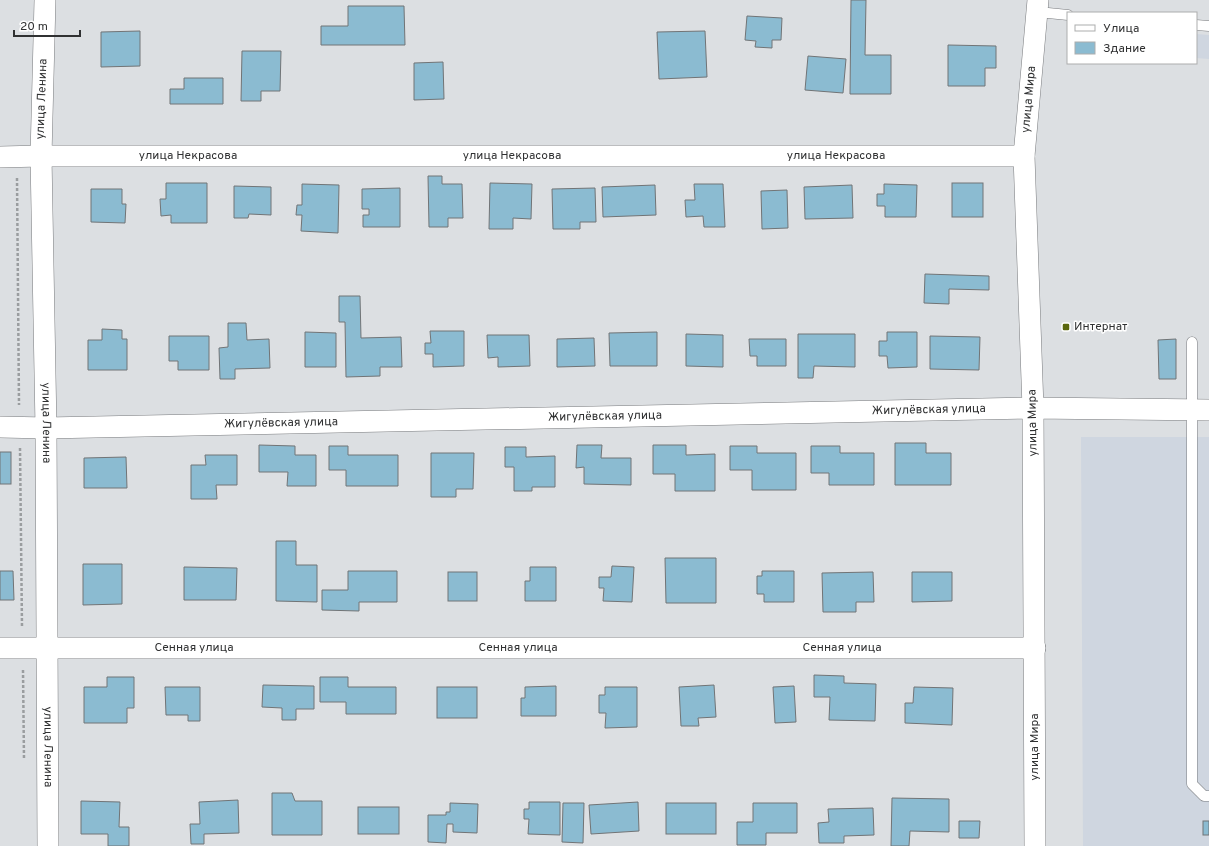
<svg xmlns="http://www.w3.org/2000/svg" width="1209" height="846" font-family="Overpass,sans-serif">
<style>
.built{fill:#cfd6e0}
.building{fill:#8bbbd1;stroke:#717476}
.lines{fill:none;stroke-linecap:round;stroke-linejoin:round}
.lane-casing{stroke:#797b7e;stroke-width:11}
.street-casing{stroke:#797b7e;stroke-width:22}
.path{stroke:#9a9d9f;stroke-width:2.5;stroke-dasharray:3 2;stroke-linecap:butt}
.lane{stroke:#fff;stroke-width:10}
.street{stroke:#fff;stroke-width:21}
.poi-dot{fill:#5a670e;stroke:#fff;stroke-width:1.5}
.labels{text-anchor:middle;dominant-baseline:central;stroke-width:3;stroke-linejoin:round;paint-order:stroke}
.street-label{font-size:12px;fill:#303132;stroke:#fff}
.poi-label{font-size:12px;fill:#303132;stroke:#fff;text-anchor:start}
</style>
<rect width="100%" height="100%" fill="#dcdfe2"/>
<g class="built">
<polygon points="1196,34 1209,35 1209,59 1196,58"/>
<polygon points="1081,437 1209,437 1209,846 1083,846"/>
</g>
<g class="building">
<polygon points="851,0 866,0 865,55 891,55 891,94 850,94"/>
<polygon points="348,6 404,6 405,45 321,45 321,26 348,26"/>
<polygon points="747,16 782,18 781,40 772,40 772,48 755,47 756,41 745,40"/>
<polygon points="140,31 140,66 101,67 101,32"/>
<polygon points="705,31 707,77 659,79 657,32"/>
<polygon points="948,45 996,46 996,68 985,68 985,86 948,86"/>
<polygon points="242,51 281,51 280,91 261,91 261,101 241,101"/>
<polygon points="808,56 846,59 843,93 805,90"/>
<polygon points="443,62 444,99 414,100 414,63"/>
<polygon points="184,78 223,78 223,104 170,104 170,89 184,89"/>
<polygon points="428,176 442,176 442,184 462,184 463,218 448,218 448,227 429,227"/>
<polygon points="166,183 207,183 207,223 171,223 171,215 161,216 160,199 166,199"/>
<polygon points="490,183 532,184 531,219 513,218 513,229 489,229"/>
<rect x="952" y="183" width="31" height="34"/>
<polygon points="302,184 339,185 338,233 301,231 302,215 296,215 297,205 302,205"/>
<polygon points="694,184 723,184 725,227 704,227 703,216 686,217 685,200 695,200"/>
<polygon points="884,184 917,185 916,217 885,217 885,206 877,206 877,194 884,194"/>
<polygon points="655,185 656,215 603,217 602,187"/>
<polygon points="852,185 853,218 805,219 804,187"/>
<polygon points="234,186 271,187 271,215 249,214 248,218 234,218"/>
<polygon points="400,188 400,227 363,227 363,215 369,215 369,209 362,209 362,189"/>
<polygon points="595,188 596,222 580,222 580,229 553,229 552,189"/>
<polygon points="91,189 122,189 122,204 126,204 125,223 91,222"/>
<polygon points="787,190 788,228 762,229 761,191"/>
<polygon points="925,274 989,276 989,290 949,289 949,304 924,303"/>
<polygon points="339,296 360,296 361,338 401,337 402,367 380,367 380,376 346,377 345,322 339,322"/>
<polygon points="228,323 246,323 247,340 269,339 270,368 235,369 235,379 220,379 219,348 228,347"/>
<polygon points="102,329 122,330 122,339 127,339 127,370 88,370 88,340 102,340"/>
<polygon points="430,331 464,331 464,366 433,367 433,354 425,354 425,343 431,343"/>
<polygon points="305,332 336,333 336,367 305,367"/>
<polygon points="657,332 657,366 610,366 609,333"/>
<polygon points="887,332 917,332 917,367 888,368 887,356 879,356 879,341 887,341"/>
<polygon points="686,334 723,335 723,367 686,366"/>
<polygon points="798,334 855,334 855,367 814,366 813,378 798,378"/>
<polygon points="487,335 529,335 530,366 498,367 498,357 488,358"/>
<polygon points="169,336 209,336 209,370 178,370 178,361 169,361"/>
<polygon points="930,336 980,337 979,370 930,369"/>
<polygon points="594,338 595,366 557,367 557,339"/>
<polygon points="749,339 786,339 786,366 757,366 757,356 750,356"/>
<polygon points="1176,339 1176,379 1159,379 1158,340"/>
<polygon points="895,443 926,443 926,453 951,453 951,485 895,485"/>
<polygon points="259,445 295,446 295,455 316,455 316,486 287,486 288,472 259,472"/>
<polygon points="577,445 602,445 601,458 631,458 631,485 584,484 584,467 576,468"/>
<polygon points="653,445 686,445 686,455 715,454 715,491 675,491 675,474 653,474"/>
<polygon points="329,446 348,446 348,455 398,455 398,486 346,486 346,470 329,470"/>
<polygon points="730,446 757,446 757,453 796,453 796,490 752,490 752,470 730,470"/>
<polygon points="811,446 840,446 840,453 874,453 874,485 829,485 829,473 811,473"/>
<polygon points="505,447 526,447 526,457 555,456 555,487 532,487 532,491 514,491 514,467 505,467"/>
<rect x="0" y="452" width="11" height="32"/>
<polygon points="431,453 474,453 473,489 456,489 456,497 431,497"/>
<polygon points="205,455 237,455 237,485 216,485 217,499 191,499 191,465 206,465"/>
<polygon points="126,457 127,488 84,488 84,458"/>
<polygon points="276,541 296,541 296,565 317,565 317,602 276,601"/>
<polygon points="665,558 716,558 716,603 666,603"/>
<polygon points="83,564 122,564 122,604 83,605"/>
<polygon points="612,566 634,567 632,602 603,601 604,588 599,588 599,577 611,577"/>
<polygon points="184,567 237,568 236,600 184,600"/>
<polygon points="530,567 556,567 556,601 525,601 525,581 530,581"/>
<polygon points="0,571 13,571 14,600 0,600"/>
<polygon points="348,571 397,571 397,602 359,602 359,611 322,610 322,590 348,590"/>
<polygon points="762,571 794,571 794,602 764,602 764,594 757,594 757,576 762,576"/>
<rect x="448" y="572" width="29" height="29"/>
<polygon points="873,572 874,602 856,602 856,612 823,612 822,573"/>
<polygon points="912,572 952,572 952,601 912,602"/>
<polygon points="814,675 844,676 844,683 876,684 875,721 829,720 830,697 814,697"/>
<polygon points="107,677 134,677 134,708 127,708 127,723 84,723 84,687 107,687"/>
<polygon points="320,677 348,677 348,687 396,687 396,714 346,714 346,702 320,702"/>
<polygon points="263,685 314,686 314,709 296,709 296,720 282,720 282,708 262,707"/>
<polygon points="714,685 716,717 698,718 699,726 681,726 679,687"/>
<polygon points="556,686 556,716 521,716 521,698 525,698 525,687"/>
<polygon points="794,686 796,722 775,723 773,687"/>
<polygon points="165,687 200,687 200,721 188,721 188,715 166,715"/>
<rect x="437" y="687" width="40" height="31"/>
<polygon points="605,687 637,687 637,727 605,728 606,713 599,713 599,695 605,695"/>
<polygon points="914,687 953,688 952,725 905,723 905,703 913,703"/>
<polygon points="272,793 292,793 295,801 322,801 322,835 272,835"/>
<polygon points="892,798 949,799 949,832 910,831 909,846 891,846"/>
<polygon points="238,800 239,833 204,834 204,844 191,844 190,824 200,824 199,802"/>
<polygon points="81,801 120,802 119,827 129,827 129,846 108,846 108,834 81,834"/>
<polygon points="529,802 560,802 560,835 528,834 529,819 524,819 524,809 529,809"/>
<polygon points="638,802 639,831 591,834 589,805"/>
<polygon points="450,803 478,804 477,833 453,832 453,824 447,824 446,843 428,842 428,815 446,815 446,812 450,812"/>
<polygon points="563,803 584,803 583,843 562,842"/>
<rect x="666" y="803" width="50" height="31"/>
<polygon points="753,803 797,803 797,833 766,833 766,845 737,845 737,822 753,822"/>
<rect x="358" y="807" width="41" height="27"/>
<polygon points="873,808 874,835 844,836 844,843 819,843 818,823 829,822 828,809"/>
<polygon points="959,821 980,821 979,838 959,838"/>
<rect x="1203" y="821" width="6" height="14"/>
</g>
<g class="lines">
<defs>
<g id="lane">
<polyline points="1038,12 1068,15"/>
<polyline points="1196,25 1209,26"/>
<polyline points="1192,342 1192,784 1204,796 1209,796"/>
</g>
<g id="street">
<path id="s1" d="M 45,0 L 41,156 L 46,428 L 48,846"/>
<path id="s2" d="M 0,157 L 41,156 L 1024,156"/>
<path id="s3" d="M 0,427 L 46,428 L 1033,408 L 1209,410"/>
<path id="s4" d="M 0,648 L 1035,648"/>
<path id="s5" d="M 1035,846 L 1033,408 L 1024,156 L 1038,0"/>
</g>
</defs>
<use href="#lane" class="lane-casing"/>
<use href="#street" class="street-casing"/>
<g class="path">
<polyline points="17,178 19,405"/>
<polyline points="20,448 22,627"/>
<polyline points="23,670 24,759"/>
</g>
<use href="#lane" class="lane"/>
<use href="#street" class="street"/>
</g>
<rect class="poi-dot" x="1062" y="323" width="8" height="8" rx="2"/>
<g class="labels">
<g class="street-label">
<text transform="translate(42 99) rotate(-88)">улица Ленина</text>
<text stroke="none"><textPath href="#s5" startOffset="747">улица Мира</textPath></text>
<text stroke="none"><textPath href="#s2" startOffset="188">улица Некрасова</textPath></text>
<text stroke="none"><textPath href="#s2" startOffset="512">улица Некрасова</textPath></text>
<text stroke="none"><textPath href="#s2" startOffset="836">улица Некрасова</textPath></text>
<text stroke="none"><textPath href="#s3" startOffset="929">Жигулёвская улица</textPath></text>
<text stroke="none"><textPath href="#s3" startOffset="605">Жигулёвская улица</textPath></text>
<text stroke="none"><textPath href="#s1" startOffset="423">улица Ленина</textPath></text>
<text stroke="none"><textPath href="#s3" startOffset="281">Жигулёвская улица</textPath></text>
<text transform="translate(1033 423) rotate(-91)">улица Мира</text>
<text stroke="none"><textPath href="#s4" startOffset="194">Сенная улица</textPath></text>
<text stroke="none"><textPath href="#s4" startOffset="518">Сенная улица</textPath></text>
<text stroke="none"><textPath href="#s4" startOffset="842">Сенная улица</textPath></text>
<text stroke="none"><textPath href="#s1" startOffset="747">улица Ленина</textPath></text>
<text transform="translate(1035 747) rotate(-90)">улица Мира</text>
</g>
<g class="poi-label">
<text x="1074" y="327">Интернат</text>
</g>
</g>
<rect x="1067" y="12" width="130" height="52" fill="#ffffff" stroke="#acadad"/>
<rect x="1075" y="25" width="20" height="6" fill="#ffffff" stroke="#acadad"/>
<text x="1103" y="32" font-size="12" fill="#303132">Улица</text>
<rect x="1075" y="42" width="20" height="12" fill="#8bbbd1" stroke="#acadad"/>
<text x="1103" y="52" font-size="12" fill="#303132">Здание</text>
<path d="M14 30v6h66v-6" fill="none" stroke="#303132" stroke-width="2"/>
<text x="20" y="30" font-size="12" fill="#303132" stroke="#ffffff" stroke-width="3" paint-order="stroke">20 m</text>
</svg>
